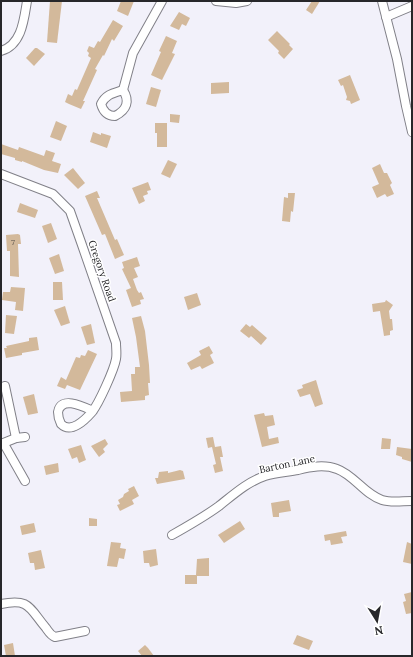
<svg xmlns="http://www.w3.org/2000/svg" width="413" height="657" font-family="Lora,serif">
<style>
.building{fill:#d3b99b}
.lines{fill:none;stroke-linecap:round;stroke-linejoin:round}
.minor-casing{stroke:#818088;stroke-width:10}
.minor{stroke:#fff;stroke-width:8}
.labels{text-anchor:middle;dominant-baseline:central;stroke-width:3;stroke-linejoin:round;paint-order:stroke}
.number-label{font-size:8px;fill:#524c46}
.street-label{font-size:10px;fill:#27272a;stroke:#fff}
</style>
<rect width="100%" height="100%" fill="#f2f1fa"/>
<g class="building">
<polygon points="50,1 62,1 57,43 47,42"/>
<polygon points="121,1 134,1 128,16 117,11"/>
<polygon points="312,1 320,1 312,14 306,10"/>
<polygon points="179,12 190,18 186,26 182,24 179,30 170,26"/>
<polygon points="113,20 123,26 114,41 112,39 104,56 103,55 95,69 97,70 83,101 85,101 81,109 69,104 65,102 68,94 72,96 75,89 77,90 91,58 88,56 89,53 87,51 89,46 94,48 98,41 100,42"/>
<polygon points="277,31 290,44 289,45 293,49 284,59 278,53 279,51 268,40"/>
<polygon points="166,36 177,41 172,53 175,54 162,80 151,75 161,52 159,51"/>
<polygon points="35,48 37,48 45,54 34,66 26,58"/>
<polygon points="350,75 360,100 351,104 350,101 346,100 347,97 343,85 341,86 338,80"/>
<polygon points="229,82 229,93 211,94 211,83"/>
<polygon points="151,87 161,90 156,107 146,104"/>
<polygon points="170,114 180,115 179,123 170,122"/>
<polygon points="56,121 67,126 61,141 50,137"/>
<polygon points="155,123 167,123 167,147 157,147 157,133 155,133"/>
<polygon points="93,132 101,135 101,133 111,136 107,148 90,142"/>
<polygon points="1,144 18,150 19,147 44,156 46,150 55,153 52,161 61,164 58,173 44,170 22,161 22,162 15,160 15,158 1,154"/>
<polygon points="168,160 177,164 170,178 161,174"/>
<polygon points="380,164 384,173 387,173 392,183 390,185 394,194 387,197 385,194 377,198 372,187 379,184 372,168"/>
<polygon points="73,168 85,183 78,189 64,175"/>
<polygon points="148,182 151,190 147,191 148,194 143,196 145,201 139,204 132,188"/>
<polygon points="97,191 100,198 97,198 115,240 117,239 124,255 115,259 105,234 102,235 85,196"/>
<polygon points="288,193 295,193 293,212 291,211 290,222 282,221 284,197 288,198"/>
<polygon points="20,203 38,210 35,218 17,212"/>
<polygon points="51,223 57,239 48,243 42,226"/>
<polygon points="18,234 20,235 21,244 18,244 19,277 10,276 10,251 7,251 6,235"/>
<polygon points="59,254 64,271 55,274 49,258"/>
<polygon points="137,257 140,266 134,268 138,277 133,279 137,290 139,293 141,292 144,299 140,300 141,304 132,307 126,290 131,288 122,269 124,268 122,262"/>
<polygon points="53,282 62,282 63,300 53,300"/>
<polygon points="11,287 25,288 23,311 15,310 16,302 2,300 3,292 10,292"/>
<polygon points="197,293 201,305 188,310 184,297"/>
<polygon points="386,300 393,305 389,311 390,319 392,319 393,330 390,331 390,335 384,336 380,311 373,312 372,304 385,302"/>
<polygon points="65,306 70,323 61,326 54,310"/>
<polygon points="6,315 17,316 14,334 5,333"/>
<polygon points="141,316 145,331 149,365 150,383 148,383 149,395 145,396 145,400 121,402 120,392 132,391 131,374 135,374 135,367 140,367 136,337 132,318"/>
<polygon points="91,324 95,343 87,345 81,327"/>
<polygon points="246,324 250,327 252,325 267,338 261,345 251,336 249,338 240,331"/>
<polygon points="37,337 39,350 22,353 22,355 6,358 4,348 7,348 6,346 29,341 29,338"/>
<polygon points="209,346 213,353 210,355 214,363 202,369 200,366 191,370 187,363 201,355 199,351"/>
<polygon points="88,350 97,354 80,390 67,385 65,389 57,386 61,377 66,380 76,357 80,358 81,355 85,356"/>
<polygon points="316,380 323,404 315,407 310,394 300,397 297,390 303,388 302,385"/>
<polygon points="34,394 38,413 28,415 23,397"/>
<polygon points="264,413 265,416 273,415 275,425 267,427 269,439 278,437 279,443 262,447 254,415"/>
<polygon points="213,437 215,447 221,446 223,457 220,457 223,471 215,473 213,465 216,464 212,447 208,448 206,438"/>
<polygon points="382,438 391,439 390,449 381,449"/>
<polygon points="105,439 108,444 103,449 105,452 99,457 91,446"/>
<polygon points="81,445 86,460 79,463 77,457 72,459 68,449"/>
<polygon points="397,447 412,449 412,462 402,459 402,457 396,455"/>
<polygon points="58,463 59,472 46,475 44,466"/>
<polygon points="180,470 183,471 185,479 157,484 155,478 158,478 159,472 168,471 168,473"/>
<polygon points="134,486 139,496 132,500 134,504 120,511 117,505 120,504 118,500 123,497 124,494 129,491 128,489"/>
<polygon points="289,500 291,511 279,513 279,517 273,517 271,503"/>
<polygon points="89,518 97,519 97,526 89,526"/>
<polygon points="240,521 245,529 224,543 218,535"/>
<polygon points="34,523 36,532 22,535 20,526"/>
<polygon points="346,531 347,536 341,537 343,543 331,545 330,540 325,541 324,535"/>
<polygon points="111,542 121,543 120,548 126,549 124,559 119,558 117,567 107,566"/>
<polygon points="407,542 412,544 412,564 403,562"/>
<polygon points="156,549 158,565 150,567 149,563 144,563 143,551"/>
<polygon points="41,550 45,568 35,570 34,563 30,563 28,553"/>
<polygon points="209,558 209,576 197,576 197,584 185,584 185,575 196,575 197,559"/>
<polygon points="412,592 412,613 406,614 403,602 406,601 404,594"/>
<polygon points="297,635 313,641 309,650 293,644"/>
<polygon points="13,643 15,656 6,656 4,645"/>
<polygon points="145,645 148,648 154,656 142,656 138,651"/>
</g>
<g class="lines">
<defs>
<g id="minor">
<polyline points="216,1 236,3 247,1"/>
<polyline points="382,1 397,59 406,106 412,132"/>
<polyline points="386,17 412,6"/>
<path d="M 1,51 C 22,45 24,19 27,1"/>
<polyline points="123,90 133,53 162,1"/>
<path d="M 123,90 C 130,101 127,110 115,116 C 107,116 103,111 101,104 C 106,94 114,93 123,90 Z"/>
<path d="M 1,174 L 53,194 L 70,211 L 82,245 L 116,343 C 116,348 117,354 116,359 C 114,370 99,403 92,412 C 85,420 71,434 61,424 C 59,420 58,416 58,412 C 61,395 84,407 93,411"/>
<polyline points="5,386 16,438"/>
<polyline points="1,444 16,438 25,437"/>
<polyline points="4,444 25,481"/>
<path d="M 172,535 C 188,526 204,517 219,506 C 233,495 247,482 265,476 C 275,473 287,472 298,470 C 310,467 324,464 337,469 C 354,475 364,494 382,500 C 391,503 402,501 412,501"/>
<path d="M 1,604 C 30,598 29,608 46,628 C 49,632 50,635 55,637 L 85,631"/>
</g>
</defs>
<use href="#minor" class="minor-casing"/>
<use href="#minor" class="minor"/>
</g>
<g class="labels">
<g class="number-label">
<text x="13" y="242">7</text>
</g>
<g class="street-label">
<text transform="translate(102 271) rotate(71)">Gregory Road</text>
<text transform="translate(287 464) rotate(-12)">Barton Lane</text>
</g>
</g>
<rect width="413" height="657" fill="none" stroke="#27272a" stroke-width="4"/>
<g transform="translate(377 621) rotate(169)" stroke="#ffffff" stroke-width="3" paint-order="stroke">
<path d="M0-3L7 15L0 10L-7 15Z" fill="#27272a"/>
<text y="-6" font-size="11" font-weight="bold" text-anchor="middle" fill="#27272a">N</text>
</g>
</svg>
